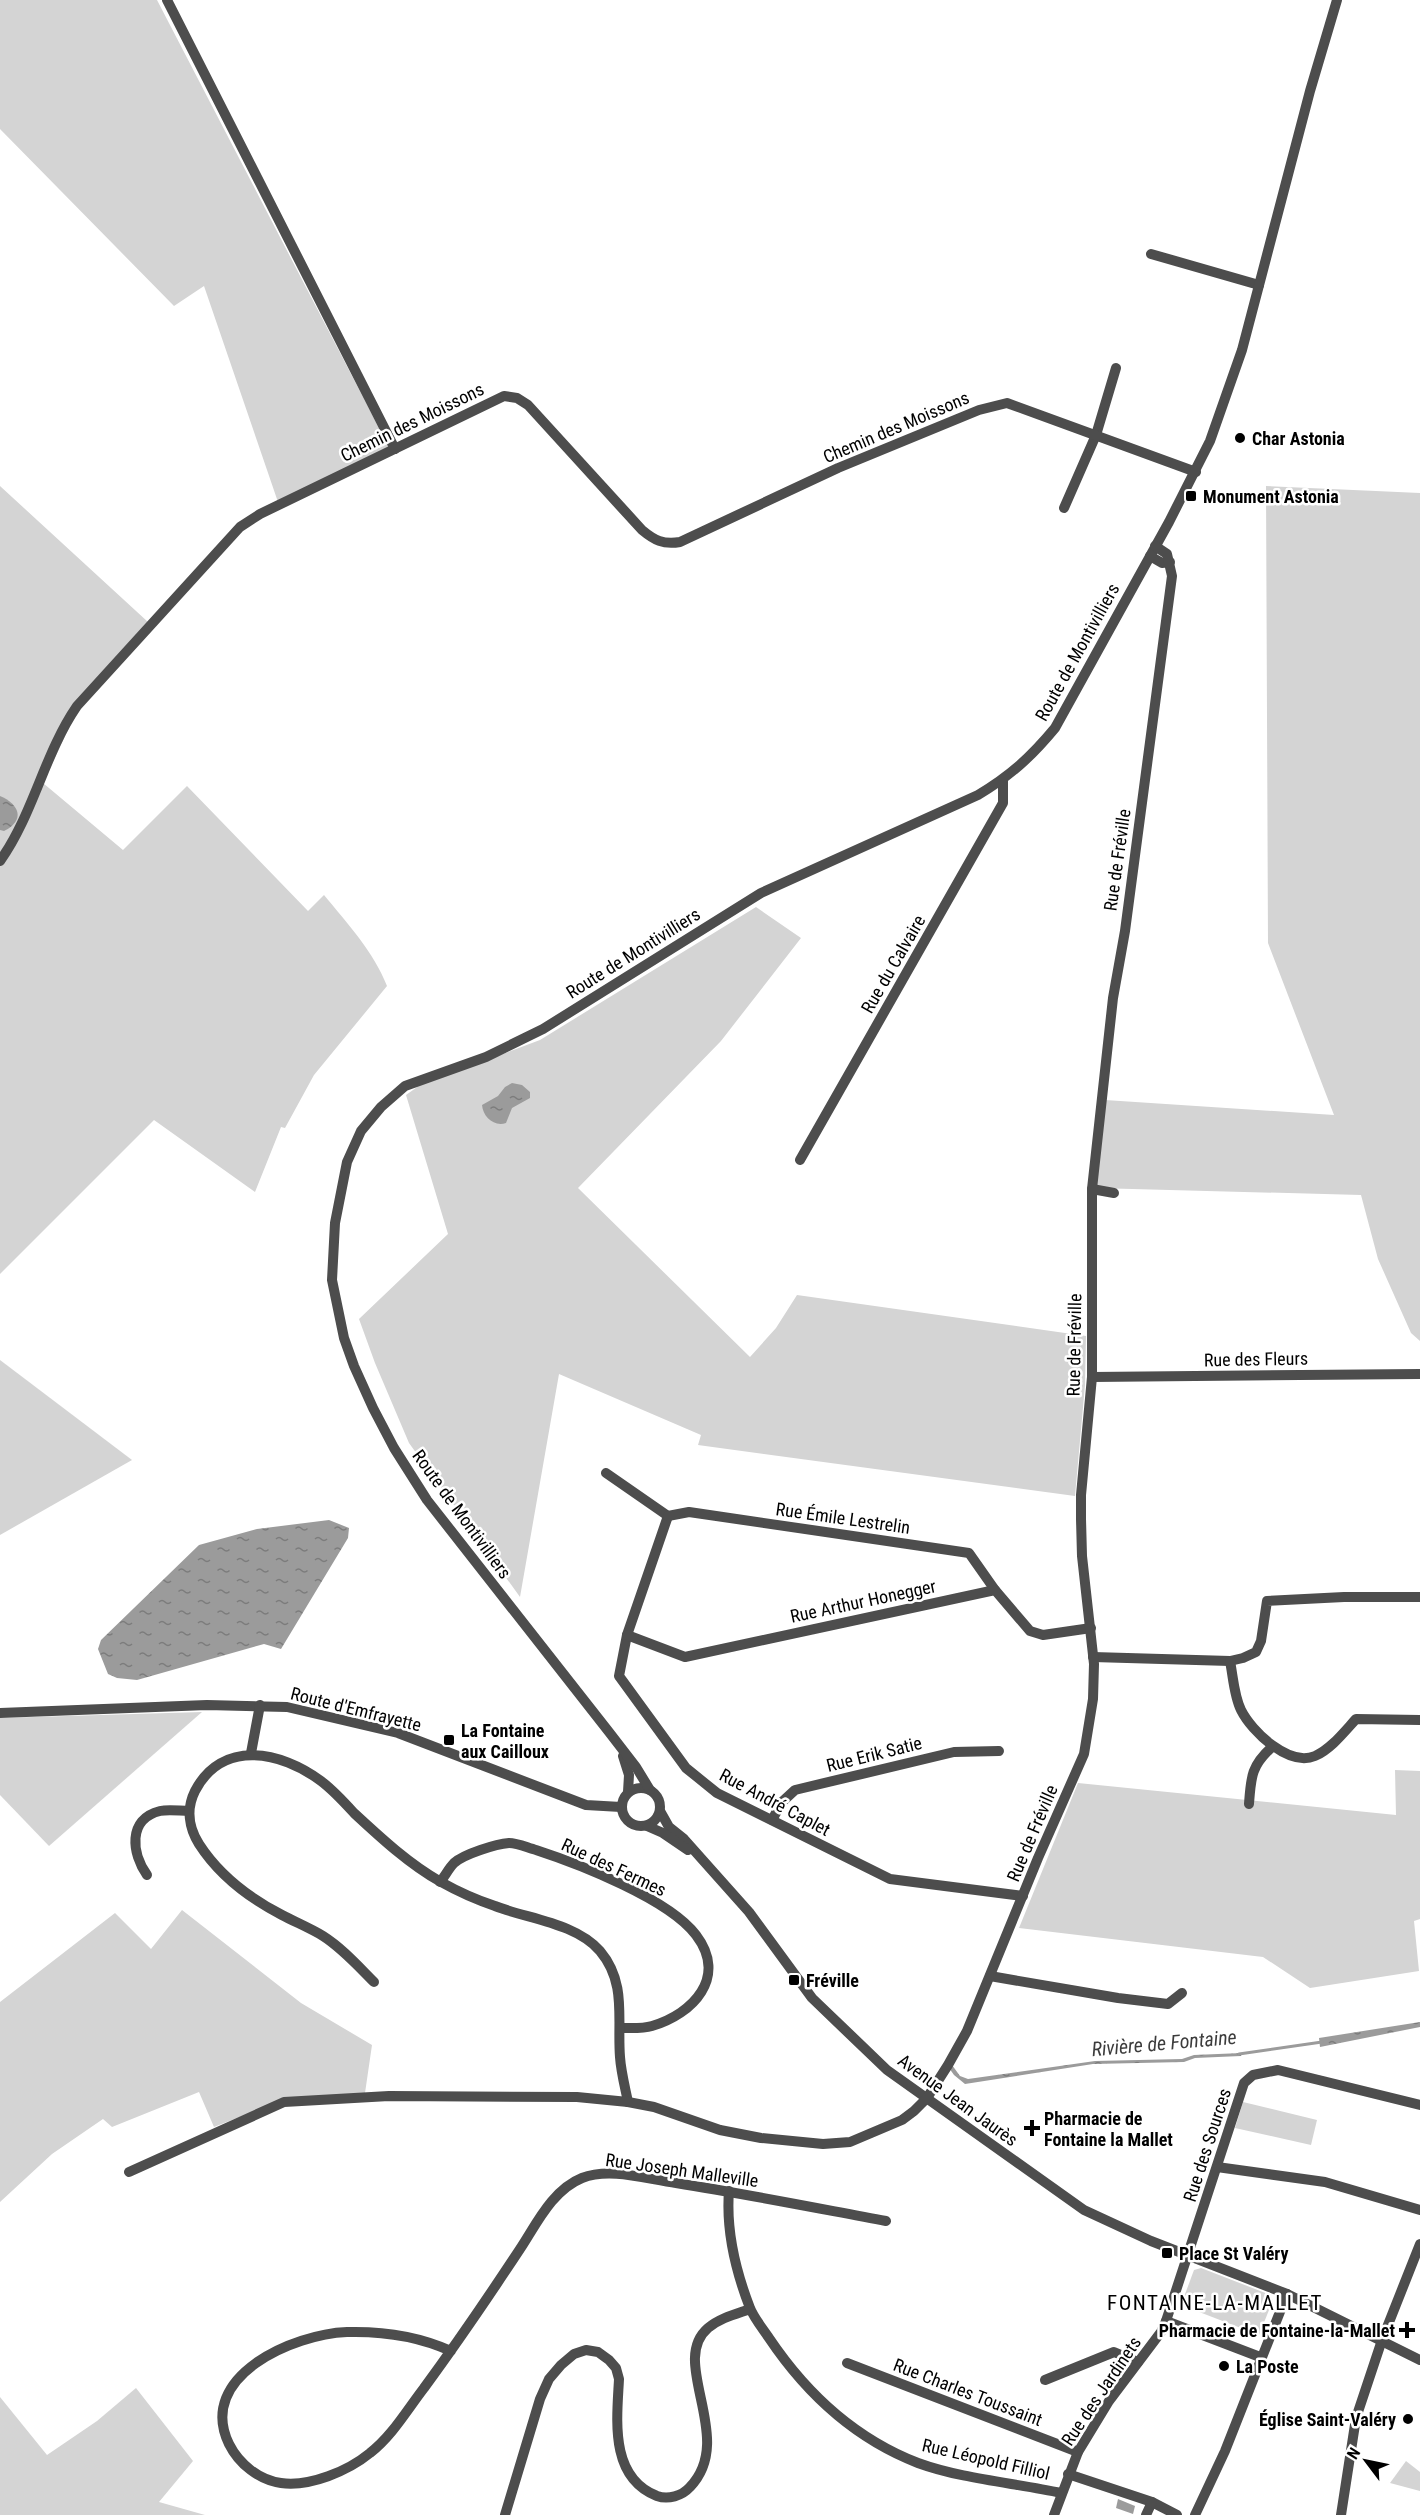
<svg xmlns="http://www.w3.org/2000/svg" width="1420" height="2515" font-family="'Roboto Condensed',sans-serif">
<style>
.green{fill:#d4d4d4}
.water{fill:url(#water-ripples)}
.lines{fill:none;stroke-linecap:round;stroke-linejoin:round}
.stream{stroke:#9b9b9b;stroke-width:3}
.minor{stroke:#4d4d4d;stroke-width:10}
.poi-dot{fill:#000;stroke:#fff;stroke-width:2}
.labels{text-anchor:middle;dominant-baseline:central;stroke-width:5;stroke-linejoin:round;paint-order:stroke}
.street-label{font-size:18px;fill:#000;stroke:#fff}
.poi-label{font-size:18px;font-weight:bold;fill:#000;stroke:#fff;text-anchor:start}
.water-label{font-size:20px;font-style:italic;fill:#3c3c3c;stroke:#fff}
.quarter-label{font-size:21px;letter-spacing:1.5px;fill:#000;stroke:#fff}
</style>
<defs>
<pattern id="water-ripples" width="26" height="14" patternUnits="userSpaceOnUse" patternTransform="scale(1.5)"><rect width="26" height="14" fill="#9b9b9b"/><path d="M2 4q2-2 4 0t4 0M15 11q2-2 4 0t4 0" fill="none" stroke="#7c7c7c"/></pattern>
</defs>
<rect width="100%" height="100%" fill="#fff"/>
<g class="green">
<polygon points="0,0 157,0 393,455 279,505 204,286 174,306 0,129"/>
<path d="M 0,486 L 148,622 L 76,713 L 43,783 L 123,850 L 187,786 L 308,911 L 324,895 C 347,923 374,952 387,986 L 314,1075 L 285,1128 L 281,1127 L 255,1192 L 154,1120 L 0,1274 Z"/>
<polygon points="1266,486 1420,493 1420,1341 1411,1333 1378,1259 1361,1195 1095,1188 1105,1100 1334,1115 1268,943"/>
<polygon points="756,907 801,938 721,1041 578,1188 750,1357 776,1328 797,1295 1086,1336 1085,1385 1075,1496 698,1445 701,1435 559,1374 520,1597 409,1443 375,1363 359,1319 448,1234 406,1095 420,1085 540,1040"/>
<polygon points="0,1360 132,1460 0,1535"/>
<polygon points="202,1712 49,1846 0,1795 0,1718"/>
<polygon points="1395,1770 1420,1771 1420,1919 1414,1921 1419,1971 1310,1988 1263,1957 1019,1928 1078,1783 1396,1815"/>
<polygon points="182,1910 301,2003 372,2045 365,2093 283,2100 214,2127 199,2092 112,2127 103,2119 52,2154 0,2202 0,2002 115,1913 151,1949"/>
<polygon points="1243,2102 1317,2120 1311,2145 1235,2128"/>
<polygon points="1201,2268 1268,2294 1273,2300 1259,2335 1181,2305 1194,2270"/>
<polygon points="136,2388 193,2461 159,2502 205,2515 0,2515 0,2397 47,2455 97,2421"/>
<polygon points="1406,2461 1420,2472 1420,2491 1390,2483"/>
</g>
<g class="water">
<path d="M 0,796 C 19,804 26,820 4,831 L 0,830 Z"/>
<path d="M 512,1083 L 522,1085 L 530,1092 L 530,1098 L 512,1108 L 506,1123 C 494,1127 483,1117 482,1105 L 498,1096 L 505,1087 Z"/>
<polygon points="329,1520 349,1528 348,1538 281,1649 264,1644 137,1680 117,1678 108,1674 98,1649 101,1640 199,1545 257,1529"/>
<polygon points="1420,2022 1420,2027 1320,2047 1319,2038"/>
<polygon points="1242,2053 1241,2056 1195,2058 1184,2062 1093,2064 965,2084 954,2075 949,2068 952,2065 960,2076 968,2079 1095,2061 1182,2059 1194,2055"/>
<polygon points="1118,2499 1135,2506 1133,2514 1116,2508"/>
</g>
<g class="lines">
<polyline class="stream" points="1239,2054 1322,2042"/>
<g class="minor">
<polyline points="167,0 395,449"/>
<polyline points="1151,254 1259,285"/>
<polyline points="1064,508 1096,435 1116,368"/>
<polyline points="1150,556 1162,563 1170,562"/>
<path d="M 0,861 C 34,813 44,754 77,706 L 240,527 L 260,514 L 504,396 L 517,398 L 528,405 L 642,530 C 654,540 663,545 680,542 L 838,468 L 979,410 L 1007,403 L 1196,472"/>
<polyline points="800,1160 1003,803 1003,781"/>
<polyline points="1092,1189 1114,1193"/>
<polyline points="1092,1377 1420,1374"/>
<polyline points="606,1473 668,1516 627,1635 619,1676 686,1768 717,1793 890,1879 1023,1896"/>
<polyline points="668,1516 689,1512 969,1553 995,1590"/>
<polyline points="627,1635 685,1657 995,1590 1030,1631 1043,1635 1091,1628"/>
<polyline points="1093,1657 1230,1661 1243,1658 1256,1652 1261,1641 1267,1601 1344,1597 1420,1597"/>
<path d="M 1230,1661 C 1233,1676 1234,1696 1241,1710 C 1252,1732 1289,1767 1315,1756 C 1331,1749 1344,1732 1356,1719 L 1420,1720"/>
<polyline points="0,1713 207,1705 287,1707 398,1733 586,1805 621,1807"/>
<polyline points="251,1753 260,1705"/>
<polyline points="623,1756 629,1775 628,1792"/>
<circle cx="641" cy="1807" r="19"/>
<path d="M 650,1790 L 636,1767 L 609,1732 L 427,1500 L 394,1448 L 373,1408 L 354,1366 L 344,1338 L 332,1280 L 335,1223 L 347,1162 L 361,1131 L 381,1107 L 405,1086 L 486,1057 L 543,1029 L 761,893 L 978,795 C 1010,776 1031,757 1055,728 L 1169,522 L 1210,441 L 1242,350 L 1310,91 L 1337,0"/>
<path d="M 1249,1804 C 1251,1777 1251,1766 1272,1747"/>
<polyline points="660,1811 669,1827 684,1839 749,1912 812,1998 887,2070 1084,2210 1151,2241 1287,2294 1420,2360"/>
<polyline points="772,1820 782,1802 795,1790 954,1752 999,1751"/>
<polyline points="647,1826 663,1833 688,1850"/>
<path d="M 147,1875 C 132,1854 127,1819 160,1811 C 169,1809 180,1811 189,1811"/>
<path d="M 440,1882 C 445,1876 449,1868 454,1863 C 464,1854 496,1844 509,1843 C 518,1843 528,1848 536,1850 C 579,1864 669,1899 696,1935 C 728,1977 693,2014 652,2026 C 642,2029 630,2028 620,2028"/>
<polyline points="990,1976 1118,1998 1168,2004 1182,1993"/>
<path d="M 374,1982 C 358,1966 342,1948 323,1936 C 310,1928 295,1922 282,1915 C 249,1898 219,1875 199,1844 C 189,1828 186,1809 195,1791 C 222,1739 281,1751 321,1781 C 333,1790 344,1802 354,1813 C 381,1838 409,1864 441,1882 C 457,1891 477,1900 495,1906 C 528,1919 576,1923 600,1951 C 627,1983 617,2019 620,2057 C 621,2072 625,2087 628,2102"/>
<polyline points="1217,2167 1325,2182 1420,2210"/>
<polyline points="129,2172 284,2102 389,2096 577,2097 628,2102 654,2107 720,2130 761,2138 823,2144 850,2142 902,2120 914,2111 927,2098 948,2065 967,2031 1038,1858 1084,1754 1093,1699 1094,1664 1082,1556 1081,1519 1081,1495 1092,1377 1092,1189 1113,998 1125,931 1172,576 1167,554 1155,546"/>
<path d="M 729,2191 C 726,2229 736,2272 750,2308 C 754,2318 763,2329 769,2338 C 806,2393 856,2439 918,2463 C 962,2479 1015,2483 1061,2493"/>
<polyline points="1166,2321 1260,2357"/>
<path d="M 451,2351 C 418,2336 384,2331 347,2332 C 294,2334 196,2376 229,2444 C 239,2464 259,2480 281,2483 C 310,2487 348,2471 370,2453 C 392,2436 407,2410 424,2388 C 457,2343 489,2296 520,2249 C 536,2225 552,2190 582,2178 C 610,2167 646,2179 676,2183 C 746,2194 816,2208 886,2221"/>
<polyline points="847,2363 1078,2452"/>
<polyline points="1045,2380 1114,2352 1138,2362"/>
<polyline points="1068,2474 1152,2502 1177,2515"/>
<path d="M 505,2515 L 540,2399 L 549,2379 L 561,2365 L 574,2354 L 586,2350 L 598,2352 L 609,2360 L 616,2368 L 619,2379 C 617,2419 609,2477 657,2496 C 668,2500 682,2496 690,2487 C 737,2438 668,2362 708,2328 C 720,2318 736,2314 750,2309"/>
<polyline points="1054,2515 1078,2452 1109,2401 1161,2332 1166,2321 1244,2083 1253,2075 1278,2070 1420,2105"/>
<polyline points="1146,2515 1152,2502"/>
<polyline points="1195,2515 1225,2451 1287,2294"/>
<polyline points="1341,2515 1356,2418 1382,2340 1420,2244"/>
</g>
</g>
<g class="poi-dot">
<circle cx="1240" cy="438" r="6"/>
<rect x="1185" y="490" width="12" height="12" rx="3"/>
<rect x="443" y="1734" width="12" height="12" rx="3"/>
<rect x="788" y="1974" width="12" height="12" rx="3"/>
<path d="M1029 2119h6v6h6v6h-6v6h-6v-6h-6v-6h6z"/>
<rect x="1161" y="2247" width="12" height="12" rx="3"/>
<path d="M1404 2321h6v6h6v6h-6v6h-6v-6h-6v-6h6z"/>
<circle cx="1224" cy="2366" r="6"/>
<circle cx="1408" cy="2419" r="6"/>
</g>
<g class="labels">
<g class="street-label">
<text transform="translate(412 422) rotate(-26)">Chemin des Moissons</text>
<text transform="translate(896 427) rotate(-23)">Chemin des Moissons</text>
<text transform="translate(1077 652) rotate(-61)">Route de Montivilliers</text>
<text transform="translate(1117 860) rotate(-82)">Rue de Fréville</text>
<text transform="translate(633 953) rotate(-32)">Route de Montivilliers</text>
<text transform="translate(893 964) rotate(-60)">Rue du Calvaire</text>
<text transform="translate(1074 1345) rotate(-89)">Rue de Fréville</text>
<text transform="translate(1256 1359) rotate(-1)">Rue des Fleurs</text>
<text transform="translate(462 1514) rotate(54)">Route de Montivilliers</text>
<text transform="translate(843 1518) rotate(8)">Rue Émile Lestrelin</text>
<text transform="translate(863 1601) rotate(-12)">Rue Arthur Honegger</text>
<text transform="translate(356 1709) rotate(14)">Route d'Emfrayette</text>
<text transform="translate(874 1754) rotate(-14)">Rue Erik Satie</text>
<text transform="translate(775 1802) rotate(28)">Rue André Caplet</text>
<text transform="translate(1032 1833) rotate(-67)">Rue de Fréville</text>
<text transform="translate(614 1867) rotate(25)">Rue des Fermes</text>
<text transform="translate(958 2100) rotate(36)">Avenue Jean Jaurès</text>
<text transform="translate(1207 2145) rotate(-72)">Rue des Sources</text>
<text transform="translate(682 2170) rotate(8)">Rue Joseph Malleville</text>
<text transform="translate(1101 2391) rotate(-56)">Rue des Jardinets</text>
<text transform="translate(968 2392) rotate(21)">Rue Charles Toussaint</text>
<text transform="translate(986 2459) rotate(13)">Rue Léopold Filliol</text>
</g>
<g class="poi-label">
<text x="1252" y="438">Char Astonia</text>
<text x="1203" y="496">Monument Astonia</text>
<text x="461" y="1730">La Fontaine<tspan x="461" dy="21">aux Cailloux</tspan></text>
<text x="806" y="1980">Fréville</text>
<text x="1044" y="2118">Pharmacie de<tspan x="1044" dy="21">Fontaine la Mallet</tspan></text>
<text x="1179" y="2253">Place St Valéry</text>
<text x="1395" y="2330" text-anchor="end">Pharmacie de Fontaine-la-Mallet</text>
<text x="1236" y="2366">La Poste</text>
<text x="1396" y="2419" text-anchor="end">Église Saint-Valéry</text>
</g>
<g class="water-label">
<text transform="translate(1164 2043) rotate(-5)">Rivière de Fontaine</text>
</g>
<g class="quarter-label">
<text x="1215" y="2303">FONTAINE-LA-MALLET</text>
</g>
</g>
<g transform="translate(1366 2461) rotate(302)" stroke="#ffffff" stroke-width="4.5" paint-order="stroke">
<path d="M0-4.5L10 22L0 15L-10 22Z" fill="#000000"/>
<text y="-9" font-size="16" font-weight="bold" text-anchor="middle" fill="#000000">N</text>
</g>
</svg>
